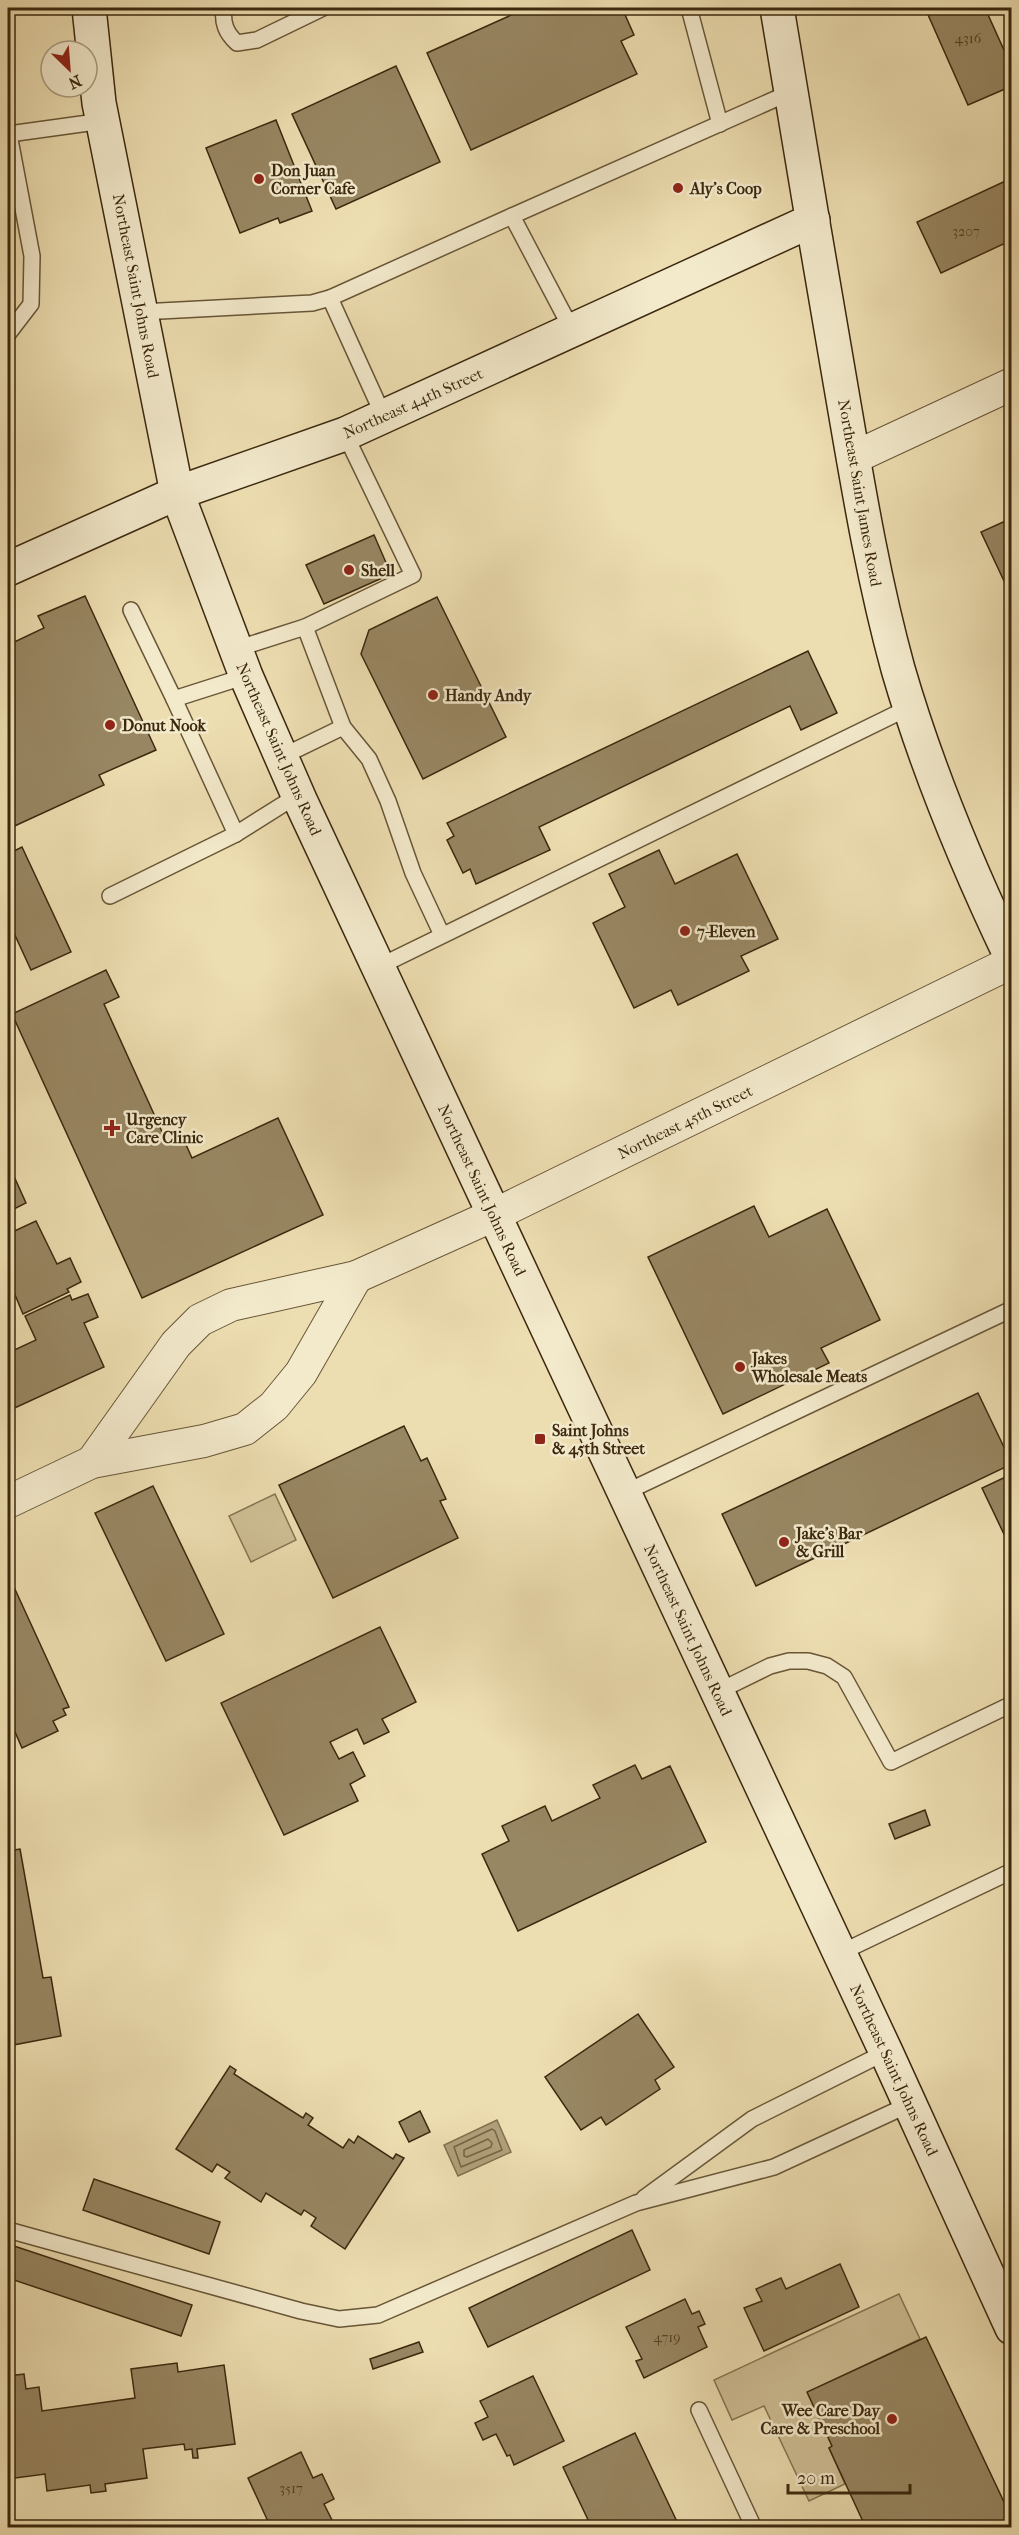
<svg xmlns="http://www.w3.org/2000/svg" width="1019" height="2535" font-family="'IM FELL French Canon',serif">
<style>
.green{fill:#cfbf95;stroke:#857452;stroke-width:1.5}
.water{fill:#b0a07a;stroke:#81704f;stroke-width:1.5}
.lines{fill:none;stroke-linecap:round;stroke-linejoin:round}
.shore{stroke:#766444;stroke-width:1.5}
.building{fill:#988763;stroke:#3b280e;stroke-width:1.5}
.lane-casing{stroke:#685637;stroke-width:18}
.street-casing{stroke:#685637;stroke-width:34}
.secondary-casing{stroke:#3b280e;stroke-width:36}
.lane{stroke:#f3eacc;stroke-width:15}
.street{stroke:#f3eacc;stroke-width:32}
.secondary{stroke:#f3eacc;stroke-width:33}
.poi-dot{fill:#8f2418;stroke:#f3eacc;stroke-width:2}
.labels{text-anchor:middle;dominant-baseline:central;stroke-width:5;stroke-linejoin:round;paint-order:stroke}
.number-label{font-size:14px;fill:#524023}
.poi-label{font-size:16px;font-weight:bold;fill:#3b280e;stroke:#f3eacc;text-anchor:start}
.street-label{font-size:16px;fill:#3b280e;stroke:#f3eacc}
</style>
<rect width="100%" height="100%" fill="#eddeb1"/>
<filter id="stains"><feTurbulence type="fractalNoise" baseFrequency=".00333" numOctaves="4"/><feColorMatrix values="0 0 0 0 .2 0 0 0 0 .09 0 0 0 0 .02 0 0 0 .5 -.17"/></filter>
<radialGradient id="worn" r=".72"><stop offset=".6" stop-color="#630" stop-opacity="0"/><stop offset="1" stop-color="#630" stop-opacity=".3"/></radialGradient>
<g class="green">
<polygon points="275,1494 296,1540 251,1562 229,1516"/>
<polygon points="899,2294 920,2339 808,2392 832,2446 829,2448 845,2484 809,2501 764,2406 732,2420 714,2380"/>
</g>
<polygon class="water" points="497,2120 511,2152 458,2176 444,2145"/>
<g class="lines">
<g class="shore">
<polygon points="492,2129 495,2131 502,2150 461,2167 454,2147"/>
<polygon points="488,2139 492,2143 491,2147 467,2157 464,2156 464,2150"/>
</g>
</g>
<g class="building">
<polygon points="527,8 622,8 634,35 621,41 637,74 471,150 427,53"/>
<polygon points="925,8 985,8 1012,68 1012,86 968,105"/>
<polygon points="396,66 440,162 336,209 292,114"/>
<polygon points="276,120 312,211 280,223 278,218 240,233 206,148"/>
<polygon points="1012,178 1012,240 941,273 917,222"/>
<polygon points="1012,518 1012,598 981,532"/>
<polygon points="374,535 391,574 324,604 306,565"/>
<polygon points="85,596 156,750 99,775 104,785 8,829 8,645 44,628 38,616"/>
<polygon points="437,597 506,737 423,779 361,654 369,630"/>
<polygon points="808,651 837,713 801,730 790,706 539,827 550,850 476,884 470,869 463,873 447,840 454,836 447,823"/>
<polygon points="22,847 71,952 31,970 8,920 8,854"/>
<polygon points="659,850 675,884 737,854 778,939 741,956 749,971 678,1005 671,990 634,1008 593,923 625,907 609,874"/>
<polygon points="106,970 119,997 104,1004 168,1145 183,1138 192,1158 278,1118 323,1215 142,1298 12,1014"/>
<polygon points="8,1163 26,1203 8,1212"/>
<polygon points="754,1206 769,1237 827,1209 880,1320 821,1348 829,1363 723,1414 648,1257"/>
<polygon points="36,1221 57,1264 70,1258 81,1282 67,1289 69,1292 23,1314 13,1290 8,1292 8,1234"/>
<polygon points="88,1294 98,1317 84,1323 104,1367 8,1411 8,1353 36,1340 25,1316 70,1295 72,1300"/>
<polygon points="978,1393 1012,1464 756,1586 722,1514"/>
<polygon points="404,1426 421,1461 427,1458 446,1499 440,1501 458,1538 333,1598 279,1485"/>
<polygon points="1012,1474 1012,1551 982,1488"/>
<polygon points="153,1486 224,1634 166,1661 95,1513"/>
<polygon points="8,1574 69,1707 63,1709 66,1715 53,1721 58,1731 22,1748 15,1732 12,1733 8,1725"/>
<polygon points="380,1627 416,1702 382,1719 389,1732 364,1744 357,1729 330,1742 339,1759 353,1752 365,1776 350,1784 358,1801 284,1835 221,1703"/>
<polygon points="635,1765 642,1779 670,1766 706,1842 518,1931 482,1854 509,1841 502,1826 545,1806 552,1821 600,1798 593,1785"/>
<polygon points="925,1810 930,1825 895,1839 889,1824"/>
<polygon points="20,1849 43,1978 51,1977 61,2036 8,2046 8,1851"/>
<polygon points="638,2014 674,2067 655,2080 660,2089 606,2125 601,2117 581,2130 545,2077"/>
<polygon points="230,2066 236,2070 234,2074 303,2118 306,2113 313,2118 308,2125 343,2148 349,2139 354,2143 358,2136 393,2159 396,2154 404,2158 345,2249 311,2226 316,2218 304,2210 301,2215 266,2193 261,2202 225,2178 230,2172 217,2164 212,2172 176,2149"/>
<polygon points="420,2111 430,2132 409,2142 399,2122"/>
<polygon points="94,2179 220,2222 209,2254 83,2210"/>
<polygon points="632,2230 650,2270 488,2347 469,2308"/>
<polygon points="8,2244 192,2305 181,2336 8,2278"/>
<polygon points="840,2264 859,2307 764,2351 744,2308 762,2301 756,2289 781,2278 786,2289"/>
<polygon points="685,2299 692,2314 699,2311 705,2324 698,2327 707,2347 644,2378 636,2361 642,2359 626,2327"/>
<polygon points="926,2337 1012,2519 1012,2528 866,2528 829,2448 832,2446 807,2392"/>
<polygon points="419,2342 423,2352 373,2369 370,2359"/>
<polygon points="177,2363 178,2372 224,2365 235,2444 197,2449 198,2458 193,2458 192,2449 185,2450 184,2444 143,2449 147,2478 105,2484 106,2491 91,2493 90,2485 47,2491 45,2474 8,2479 8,2376 24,2374 26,2389 39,2387 42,2411 135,2398 131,2369"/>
<polygon points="533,2376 564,2441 514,2465 510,2455 507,2456 496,2434 483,2440 475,2423 488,2417 480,2401"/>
<polygon points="635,2433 680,2528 592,2528 563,2467"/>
<polygon points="301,2452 313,2478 322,2474 334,2499 324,2504 336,2528 271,2528 248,2478"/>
</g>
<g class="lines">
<defs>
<g id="lane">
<path d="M 224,8 C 222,23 226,33 237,43 L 257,40 L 323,8"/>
<polyline points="689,8 720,124"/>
<polyline points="8,129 32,256 31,304 8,334"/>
<polyline points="9,134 103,121"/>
<polyline points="141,312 312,303 330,298"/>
<polyline points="572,330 512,216 791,92"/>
<polyline points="384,417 330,298 512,216"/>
<polyline points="131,610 174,699 246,676"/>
<polyline points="305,627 413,575 345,434"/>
<polyline points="236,649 305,627 343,727"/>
<polyline points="174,699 236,834 298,795"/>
<polyline points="281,757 343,727 369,759 388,801 413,873 442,935"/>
<polyline points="110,896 236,834"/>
<polyline points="378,967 910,707"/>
<polyline points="624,1493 1012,1309"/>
<polyline points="717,1692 770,1666 789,1661 808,1661 827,1666 844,1677 891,1762 1012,1704"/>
<polyline points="840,1953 1012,1871"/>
<polyline points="644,2198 752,2119 886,2052"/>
<polyline points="8,2230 301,2311 339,2319 378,2315 636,2203 774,2167 910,2104"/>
<polyline points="699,2410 754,2528"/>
</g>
<g id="street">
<polyline points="853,458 1012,384"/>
<polyline points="92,1462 176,1344 200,1320 231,1305 356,1277 494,1215 1012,962"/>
<polyline points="8,1502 92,1462 204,1441 245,1429 274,1406 301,1373 356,1277"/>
</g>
<g id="secondary">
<polyline points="89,8 99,103 177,493 246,676 301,802 886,2052 1012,2328"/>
<path d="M 777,8 C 798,136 820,265 842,393 C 858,486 873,578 898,669 C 927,769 967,865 1012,959"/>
<polyline points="8,569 177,493 345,434 813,220"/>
</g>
</defs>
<use href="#lane" class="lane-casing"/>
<use href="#street" class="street-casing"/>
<use href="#secondary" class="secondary-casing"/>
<use href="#lane" class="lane"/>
<use href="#street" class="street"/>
<use href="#secondary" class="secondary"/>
</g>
<g class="poi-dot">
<circle cx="259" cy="179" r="6"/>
<circle cx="678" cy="188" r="6"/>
<circle cx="349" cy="570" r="6"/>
<circle cx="433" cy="695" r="6"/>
<circle cx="110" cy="725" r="6"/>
<circle cx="685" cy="931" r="6"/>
<path d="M109 1119h6v6h6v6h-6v6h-6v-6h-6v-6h6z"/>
<circle cx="740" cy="1367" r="6"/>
<rect x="534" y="1433" width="12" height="12" rx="3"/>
<circle cx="784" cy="1542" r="6"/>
<circle cx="892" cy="2419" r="6"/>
</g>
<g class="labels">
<g class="number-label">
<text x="968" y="38">4316</text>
<text x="966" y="231">3207</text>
<text x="667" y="2337">4719</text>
<text x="291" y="2488">3517</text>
</g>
<g class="poi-label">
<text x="271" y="170">Don Juan<tspan x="271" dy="18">Corner Cafe</tspan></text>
<text x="690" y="188">Aly's Coop</text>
<text x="361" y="570">Shell</text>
<text x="445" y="695">Handy Andy</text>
<text x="122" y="725">Donut Nook</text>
<text x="697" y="931">7-Eleven</text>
<text x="126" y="1119">Urgency<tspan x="126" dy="18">Care Clinic</tspan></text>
<text x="752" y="1358">Jakes<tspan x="752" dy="18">Wholesale Meats</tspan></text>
<text x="552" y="1430">Saint Johns<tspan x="552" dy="18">&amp; 45th Street</tspan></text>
<text x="796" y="1533">Jake's Bar<tspan x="796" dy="18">&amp; Grill</tspan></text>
<text x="880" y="2410" text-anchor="end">Wee Care Day<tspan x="880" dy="18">Care &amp; Preschool</tspan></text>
</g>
<g class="street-label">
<text transform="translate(136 286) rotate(79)">Northeast Saint Johns Road</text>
<text transform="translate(413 403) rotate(-24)">Northeast 44th Street</text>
<text transform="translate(860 493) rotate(80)">Northeast Saint James Road</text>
<text transform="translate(279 749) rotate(66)">Northeast Saint Johns Road</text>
<text transform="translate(685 1122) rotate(-26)">Northeast 45th Street</text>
<text transform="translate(482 1190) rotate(65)">Northeast Saint Johns Road</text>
<text transform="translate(688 1630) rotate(65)">Northeast Saint Johns Road</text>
<text transform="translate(894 2070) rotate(65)">Northeast Saint Johns Road</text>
</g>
</g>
<rect width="1019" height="2535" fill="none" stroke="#eddeb1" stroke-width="30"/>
<rect x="9" y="9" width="1001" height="2517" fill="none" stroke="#3b280e" stroke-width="3"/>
<rect x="15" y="15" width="989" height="2505" fill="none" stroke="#3b280e" stroke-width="1.5"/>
<g transform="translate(69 69) rotate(155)"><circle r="28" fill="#f3eacc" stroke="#a99c80" stroke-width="1.5"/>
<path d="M0-4.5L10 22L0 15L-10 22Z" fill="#8f2418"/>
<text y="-9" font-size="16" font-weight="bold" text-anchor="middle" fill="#3b280e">N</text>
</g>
<path d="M788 2484v9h122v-9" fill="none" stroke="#3b280e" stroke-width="3"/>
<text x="797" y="2484" font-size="18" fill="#3b280e" stroke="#f3eacc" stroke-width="4.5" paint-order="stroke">20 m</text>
<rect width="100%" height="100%" filter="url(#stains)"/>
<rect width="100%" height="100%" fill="url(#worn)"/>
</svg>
